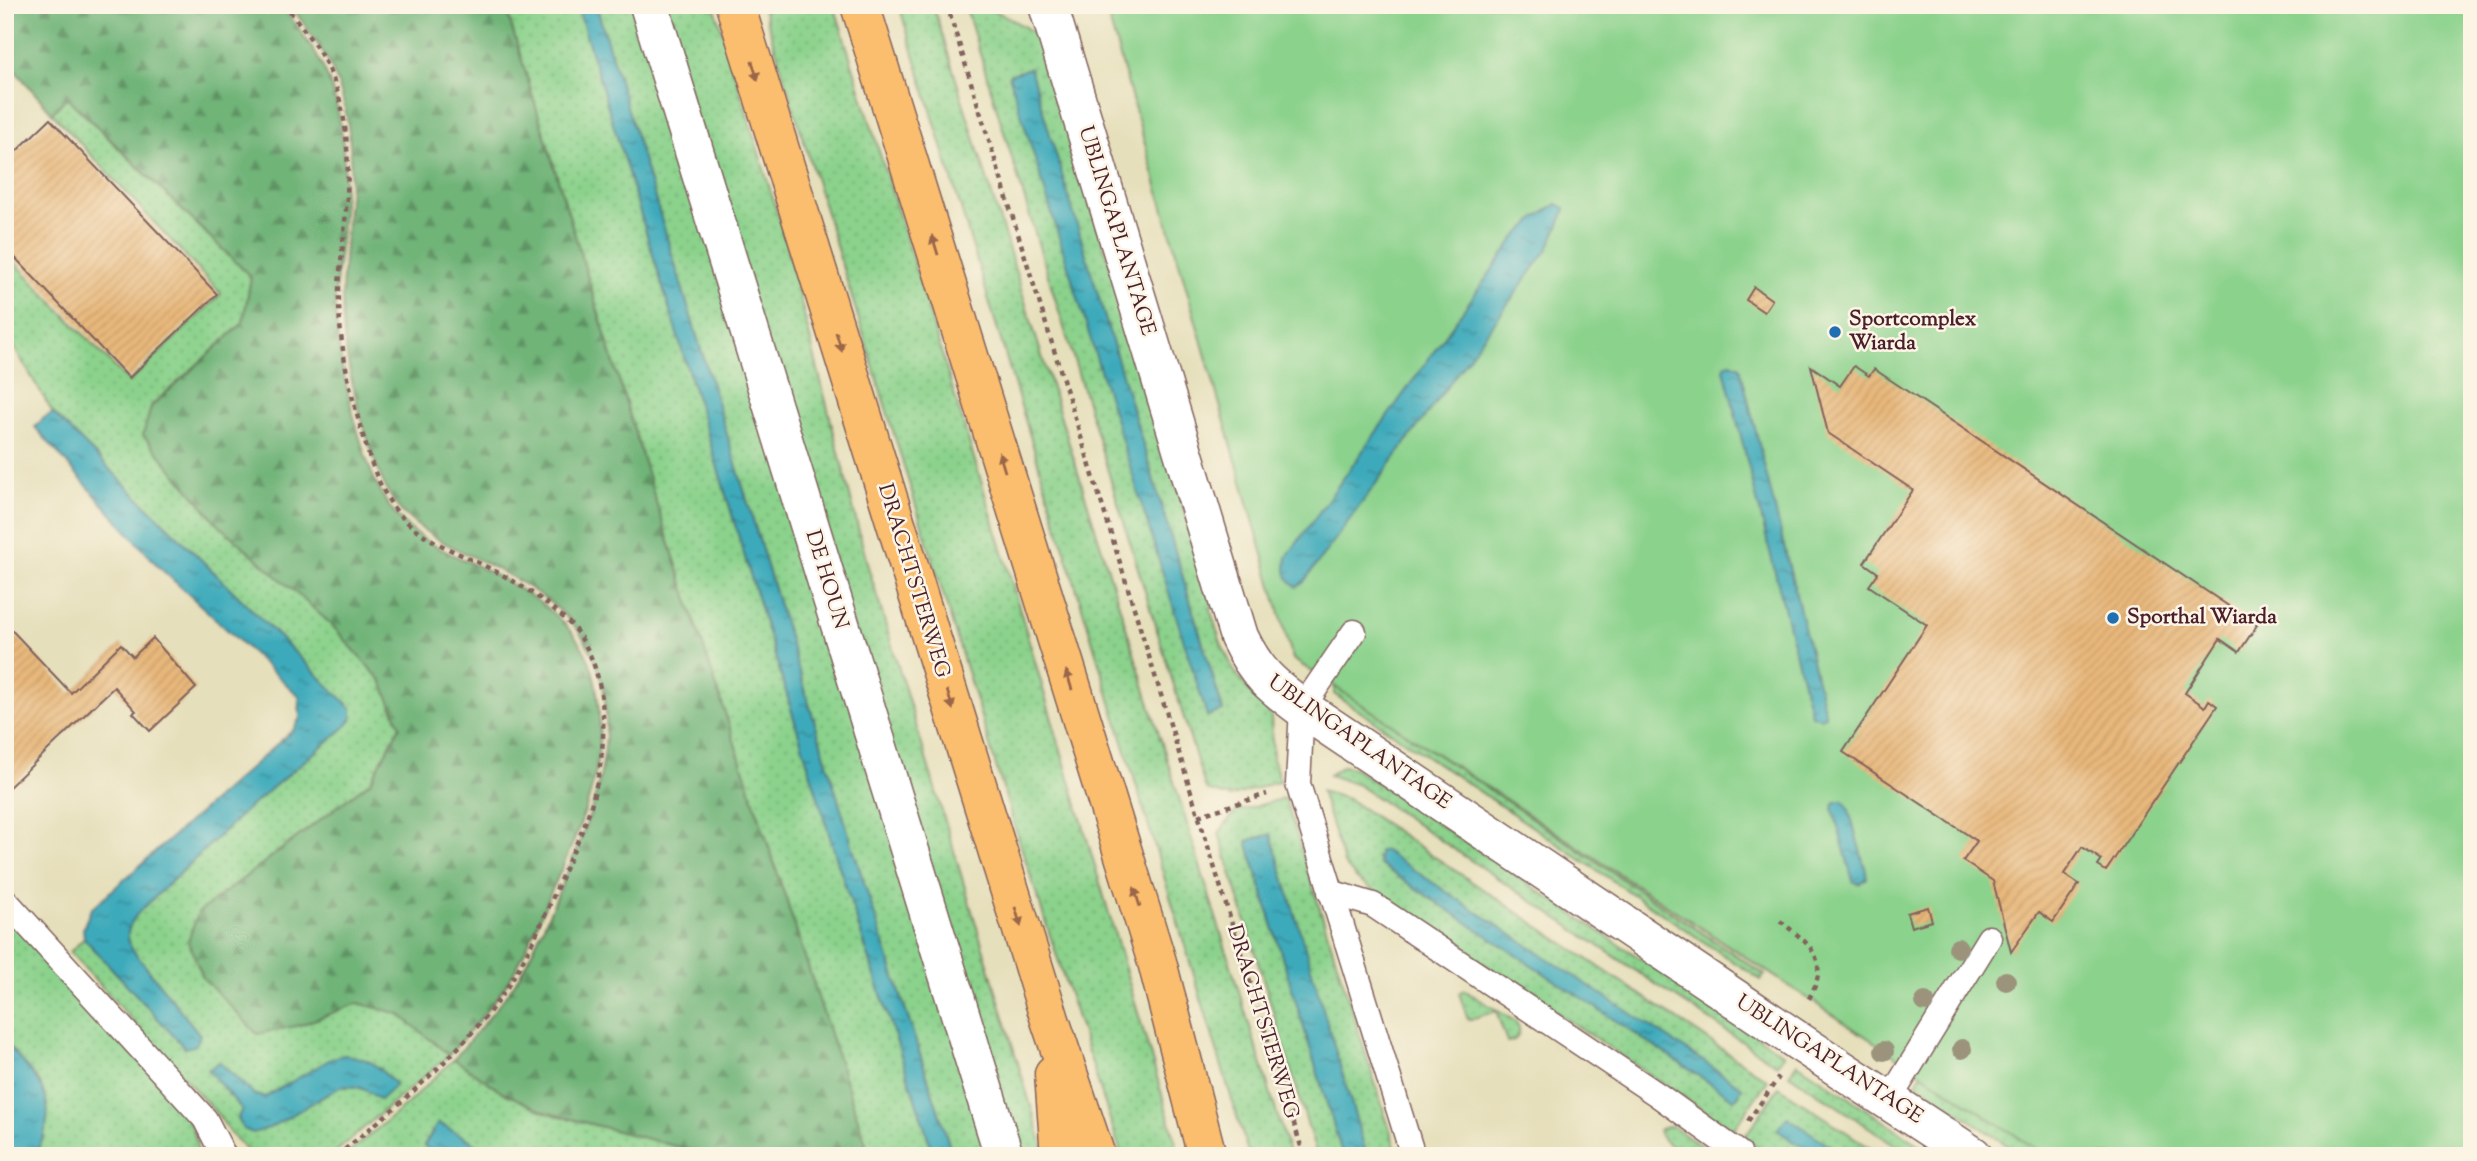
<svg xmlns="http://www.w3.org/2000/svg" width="2477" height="1161" font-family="'Sorts Mill Goudy',serif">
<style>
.grass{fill:url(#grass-dots);stroke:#6a785c;stroke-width:2;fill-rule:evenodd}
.forest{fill:url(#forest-firs);stroke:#5d6a52;stroke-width:2}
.park{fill:#8bd28c;stroke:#6a785c;stroke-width:2}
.water{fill:url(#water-ripples);stroke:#436473;stroke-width:2}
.building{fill:url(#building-hatch)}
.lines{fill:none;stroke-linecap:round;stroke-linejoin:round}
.lane-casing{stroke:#81625d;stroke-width:27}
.street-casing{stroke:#81625d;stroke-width:41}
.primary-casing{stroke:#81625d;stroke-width:41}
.path{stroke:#81625d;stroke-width:4.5;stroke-dasharray:5 5;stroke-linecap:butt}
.lane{stroke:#fff;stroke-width:24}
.street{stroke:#fff;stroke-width:38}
.primary{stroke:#fbbd6e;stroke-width:38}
.tree{fill:#9b937c}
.oneway{fill:#9a6649}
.poi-dot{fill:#1f6fb2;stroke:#fcf5e5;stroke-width:2.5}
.labels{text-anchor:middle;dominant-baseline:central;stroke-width:5;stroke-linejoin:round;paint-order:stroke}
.street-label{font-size:21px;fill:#4a1f2b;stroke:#fcf5e5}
.poi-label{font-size:21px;font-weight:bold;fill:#4a1f2b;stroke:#fcf5e5;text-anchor:start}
</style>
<defs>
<pattern id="grass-dots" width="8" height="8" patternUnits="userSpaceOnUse" patternTransform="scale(1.75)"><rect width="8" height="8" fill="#8bd28c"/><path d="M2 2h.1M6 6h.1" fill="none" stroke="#79b479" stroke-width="1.8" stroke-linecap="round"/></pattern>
<pattern id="forest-firs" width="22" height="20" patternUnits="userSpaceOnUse" patternTransform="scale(1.75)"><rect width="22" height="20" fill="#70b478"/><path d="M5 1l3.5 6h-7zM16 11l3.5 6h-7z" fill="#5e9263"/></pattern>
<pattern id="water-ripples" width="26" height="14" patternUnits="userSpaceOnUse" patternTransform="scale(1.75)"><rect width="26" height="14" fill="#3caabb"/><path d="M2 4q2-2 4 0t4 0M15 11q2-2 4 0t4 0" fill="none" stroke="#348a98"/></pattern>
<pattern id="building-hatch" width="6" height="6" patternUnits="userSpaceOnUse" patternTransform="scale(1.75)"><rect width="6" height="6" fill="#e8b87c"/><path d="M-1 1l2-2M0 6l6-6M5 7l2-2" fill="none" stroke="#c89e6b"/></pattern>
</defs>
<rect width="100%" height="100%" fill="#fcf5e5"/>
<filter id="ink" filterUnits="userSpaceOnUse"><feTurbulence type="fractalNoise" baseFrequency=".0143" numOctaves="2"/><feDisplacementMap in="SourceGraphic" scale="14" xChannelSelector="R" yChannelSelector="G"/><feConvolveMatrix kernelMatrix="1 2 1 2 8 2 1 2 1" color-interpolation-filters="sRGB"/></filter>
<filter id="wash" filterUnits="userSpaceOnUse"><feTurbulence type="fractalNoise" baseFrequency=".00686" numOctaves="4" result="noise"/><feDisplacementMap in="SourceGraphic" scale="28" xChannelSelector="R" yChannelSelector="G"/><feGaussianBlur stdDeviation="1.57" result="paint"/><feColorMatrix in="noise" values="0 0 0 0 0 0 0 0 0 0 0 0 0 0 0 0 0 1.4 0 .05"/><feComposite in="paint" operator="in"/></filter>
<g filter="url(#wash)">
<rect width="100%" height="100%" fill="#e6dfbb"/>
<g class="grass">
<polygon points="505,5 577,5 838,863 934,1156 862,1156 866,1144 656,502"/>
<polygon points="596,5 636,5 990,1156 953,1156 856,858"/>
<polygon points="662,5 714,5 783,232 867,563 1046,1156 1016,1156"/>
<polygon points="762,5 834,5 1002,549 1180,1156 1122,1156 1017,834"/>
<polygon points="899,5 933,5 1290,1156 1249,1156"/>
<path d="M 965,5 C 992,5 1018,23 1041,37 L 1213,607 L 1210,609 L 1221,643 L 1233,669 L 1252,695 L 1266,708 L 1271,717 L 1273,759 L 1280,781 L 1230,797 L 1206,790 ZM 1029,68 L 1223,710 L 1208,716 L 1010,76 Z"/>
<path d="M 66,97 L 251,277 L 243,323 L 151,406 L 332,625 L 383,682 L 400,726 L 371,781 L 198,913 L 300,1025 L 358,1003 L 399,1013 L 449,1055 L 331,1156 L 253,1156 L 232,1135 L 218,1115 L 70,952 L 84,938 L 185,1048 L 200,1035 L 131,948 C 125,933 128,926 138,913 L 247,809 L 346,726 L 352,709 L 53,413 L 5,332 L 5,252 L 129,382 L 221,294 L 52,113 ZM 381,1069 L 380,1099 C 366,1089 357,1084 340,1087 L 269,1128 L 243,1129 L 238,1118 L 242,1109 L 208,1070 L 255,1095 L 265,1097 L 282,1088 Z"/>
<polygon points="1335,686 1765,975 1761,980 1334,694"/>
<polygon points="1343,766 1354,768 1784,1054 1777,1065 1358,785 1329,775"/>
<path d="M 1321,791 L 1348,799 L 1768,1080 L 1733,1130 L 1358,880 L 1344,864 ZM 1377,857 L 1742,1087 L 1739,1095 L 1734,1099 L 1379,864 Z"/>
<polygon points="1285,798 1398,1156 1367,1156 1270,835 1247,841 1343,1156 1317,1156 1219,833 1235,812"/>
<path d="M 5,914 L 174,1097 C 187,1117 197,1132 198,1156 L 34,1156 L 44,1137 L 41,1084 L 5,1042 Z"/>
<path d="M 1464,990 L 1516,1022 C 1523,1031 1518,1041 1507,1042 L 1496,1011 L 1468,1020 L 1459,993 Z"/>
<polygon points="454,1059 504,1093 545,1112 713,1156 499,1156 438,1123 424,1145 439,1156 344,1156 406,1105"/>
<polygon points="1797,1063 1936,1156 1912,1156 1789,1074"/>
<polygon points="1923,1072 2051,1156 2023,1156 1916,1083"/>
<polygon points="1779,1087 1882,1156 1845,1156 1787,1117 1777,1130 1816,1156 1770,1156 1744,1138"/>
<path d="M 1671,1126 L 1675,1128 L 1716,1156 C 1698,1156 1667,1152 1659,1132 L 1660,1129 Z"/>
</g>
<g class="forest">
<path d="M 5,5 L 277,5 C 291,15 299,29 308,42 C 352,103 346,179 340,250 C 338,268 335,286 335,305 C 337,355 350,407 365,455 C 372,475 382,499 396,515 C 415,537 441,550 467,561 C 511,582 563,609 586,654 C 595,671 598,694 599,713 C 605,780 574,842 547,901 C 535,928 524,958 507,983 C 490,1009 469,1032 449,1055 L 399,1014 L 358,1003 L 300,1025 L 257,1034 L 203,978 L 188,941 L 198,913 L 371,781 L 400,726 L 382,682 L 332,625 L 219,525 L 143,435 L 151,407 L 243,323 L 251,277 L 67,97 L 52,113 L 5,59 Z"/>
<path d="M 288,5 L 505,5 L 656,502 L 866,1144 L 862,1156 L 713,1156 L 545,1112 L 504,1093 L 454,1059 C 473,1036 494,1013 512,987 C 529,962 540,933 553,905 C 579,844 608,785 606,717 C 605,635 554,597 485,563 C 455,548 427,537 402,512 C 388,497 378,472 372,452 C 356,405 342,352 342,302 C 342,210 374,122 314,39 C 306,28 299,14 288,5 Z"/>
</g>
<polygon class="park" points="1105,5 2472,5 2472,1156 2047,1156 1293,659"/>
<g class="water">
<polygon points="577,5 596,5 856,858 953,1156 934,1156 838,863"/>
<polygon points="1030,68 1223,711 1207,716 1009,75"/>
<path d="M 1557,204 L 1565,208 L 1565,211 L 1548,249 L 1303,583 L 1296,587 C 1285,579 1285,570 1287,557 L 1515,238 L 1536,218 Z"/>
<polygon points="1731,363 1740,367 1825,712 1825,716 1820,718 1811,715 1724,369 1726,364"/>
<path d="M 53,413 L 352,709 L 352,718 L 346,726 L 247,809 L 138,913 C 128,926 125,933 131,948 L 200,1035 L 196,1045 L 185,1048 L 84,938 L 83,928 L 91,909 L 294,729 L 300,718 L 299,696 L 158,566 L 35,427 L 44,418 Z"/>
<polygon points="1839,801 1843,801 1848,807 1866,871 1867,878 1859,884 1853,881 1833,809 1834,803"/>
<polygon points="1271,834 1367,1156 1343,1156 1247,841"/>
<polygon points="1379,851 1385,851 1742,1087 1739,1095 1734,1099 1379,864"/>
<path d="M 5,1042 C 39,1081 65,1102 34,1156 L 5,1156 Z"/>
<path d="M 344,1055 C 372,1058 377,1066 396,1085 L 380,1100 C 366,1089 358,1084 340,1087 L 269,1128 L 253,1133 L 243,1129 L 238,1118 L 242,1109 L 208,1070 L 219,1062 L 255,1095 L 265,1097 L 331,1059 Z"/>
<polygon points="1787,1117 1845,1156 1816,1156 1777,1130"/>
<polygon points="438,1123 499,1156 439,1156 424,1146"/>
</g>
<g id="blocks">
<g class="building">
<polygon points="50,119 217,294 129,378 5,247 5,162"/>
<polygon points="1754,287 1772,300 1764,312 1746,300"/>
<polygon points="1811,366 1840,386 1854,366 1869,376 1874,369 2257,625 2239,652 2220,639 2185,693 2205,707 2209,700 2217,706 2106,871 2098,866 2102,860 2082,847 2064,874 2079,884 2053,922 2039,912 2011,952 1993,881 1963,861 1977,841 1843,752 1927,625 1869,586 1878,573 1864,563 1913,490 1828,433"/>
<polygon points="5,623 71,693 121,644 133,657 153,638 196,688 150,731 133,713 136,711 114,687 5,791"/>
<polygon points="1928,907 1932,921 1911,927 1907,913"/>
</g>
</g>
</g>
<g filter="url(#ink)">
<use href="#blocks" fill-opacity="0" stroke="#81625d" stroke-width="2"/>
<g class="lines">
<defs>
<g id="lane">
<polyline points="1354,632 1302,708 1298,784 1413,1156"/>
<polyline points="1330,892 1373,905 1658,1095 1739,1153"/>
<polyline points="5,900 205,1119 224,1156"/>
<polyline points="1889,1100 1989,938"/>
</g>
<g id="street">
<polyline points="649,5 1004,1156"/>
<path d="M 1048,5 L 1239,637 C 1256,673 1271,685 1302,708 L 1801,1043 L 1973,1156"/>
</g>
<g id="primary">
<polyline points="735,5 1050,1020 1096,1156"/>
<polyline points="860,5 1157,962 1207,1156"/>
<polyline points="1054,1074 1060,1156"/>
</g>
</defs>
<use href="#lane" class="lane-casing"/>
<use href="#street" class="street-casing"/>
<use href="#primary" class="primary-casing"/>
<g class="path">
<path d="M 282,5 L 289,10 C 300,25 312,39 321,55 C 351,104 350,167 345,222 C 343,249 338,277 339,304 C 340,354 353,404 368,452 C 374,472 384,496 398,513 C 425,543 463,554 497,572 C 521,585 546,601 565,619 C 610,661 609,739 594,794 C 587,825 571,854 559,883 C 539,930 519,975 487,1015 C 443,1069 390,1112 337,1156"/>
<polyline points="947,5 1304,1156"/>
<polyline points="1198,816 1267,794"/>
<path d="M 1780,921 C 1812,946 1832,960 1807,1002"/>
<polyline points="1748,1121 1779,1077"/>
</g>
<use href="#lane" class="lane"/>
<use href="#street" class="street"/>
<use href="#primary" class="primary"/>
</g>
<g class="tree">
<circle cx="1958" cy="948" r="10"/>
<circle cx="2006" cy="981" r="10"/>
<circle cx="1925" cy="1002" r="10"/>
<circle cx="1962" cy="1049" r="10"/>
<circle cx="1884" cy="1051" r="10"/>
</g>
<defs><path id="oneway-solid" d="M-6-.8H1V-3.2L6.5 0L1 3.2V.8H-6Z" transform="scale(1.75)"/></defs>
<g class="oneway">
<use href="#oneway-solid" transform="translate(755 71) rotate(73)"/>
<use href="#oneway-solid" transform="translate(935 245) rotate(-107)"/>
<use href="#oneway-solid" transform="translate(839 342) rotate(73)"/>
<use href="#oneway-solid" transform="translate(1002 462) rotate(-107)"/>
<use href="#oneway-solid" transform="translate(1069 680) rotate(-107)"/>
<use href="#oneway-solid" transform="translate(950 700) rotate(73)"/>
<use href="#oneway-solid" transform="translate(1137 897) rotate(-107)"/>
<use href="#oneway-solid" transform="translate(1018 917) rotate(73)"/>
</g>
</g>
<g class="poi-dot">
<circle cx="1835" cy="332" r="7"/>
<circle cx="2113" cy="618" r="7"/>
</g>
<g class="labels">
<g class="street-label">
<text transform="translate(1116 231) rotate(73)">UBLINGAPLANTAGE</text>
<text transform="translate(826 580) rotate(73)">DE HOUN</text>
<text transform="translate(913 581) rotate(73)">DRACHTSTERWEG</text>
<text transform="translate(1359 743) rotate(35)">UBLINGAPLANTAGE</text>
<text transform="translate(1262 1022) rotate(73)">DRACHTSTERWEG</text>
<text transform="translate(1829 1060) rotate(33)">UBLINGAPLANTAGE</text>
</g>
<g class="poi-label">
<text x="1849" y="320">Sportcomplex<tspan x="1849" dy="24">Wiarda</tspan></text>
<text x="2127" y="618">Sporthal Wiarda</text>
</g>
</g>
<rect width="2477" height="1161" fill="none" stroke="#fcf5e5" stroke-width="28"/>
</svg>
